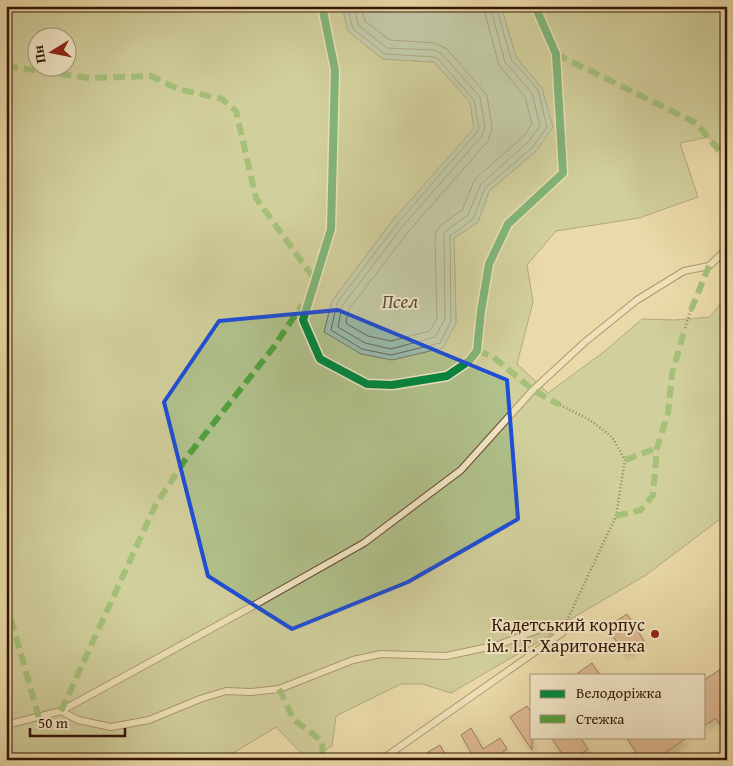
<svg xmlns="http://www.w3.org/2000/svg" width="733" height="766" font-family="'Gentium Book Plus',serif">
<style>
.green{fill:#b1c18c;stroke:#726a48;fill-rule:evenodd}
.water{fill:#98baac;stroke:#707869}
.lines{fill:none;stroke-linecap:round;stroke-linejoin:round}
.shore{stroke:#666758;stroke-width:1}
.building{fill:#ce8e71;stroke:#331405;filter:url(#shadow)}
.service-casing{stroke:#61462e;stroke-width:8}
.path{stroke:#331405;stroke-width:2.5;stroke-dasharray:1 2.5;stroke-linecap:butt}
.service{stroke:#f2e7c7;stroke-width:6}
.quiet{stroke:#52a03d;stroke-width:6;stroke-dasharray:12 6;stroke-linecap:butt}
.cycleway-casing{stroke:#f2e7c7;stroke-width:11}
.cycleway{stroke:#00873e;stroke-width:8}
.marked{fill:none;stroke:#1d4ed8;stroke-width:4;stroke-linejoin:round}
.poi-dot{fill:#8f2418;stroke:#f2e7c7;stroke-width:2}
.labels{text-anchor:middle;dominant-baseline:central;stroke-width:4;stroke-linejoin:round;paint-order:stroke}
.poi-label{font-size:18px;fill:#331405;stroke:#f2e7c7;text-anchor:end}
.water-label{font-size:19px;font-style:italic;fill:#564e3f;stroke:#f2e7c7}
</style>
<defs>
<filter id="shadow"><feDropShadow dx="3" dy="5.5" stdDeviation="2.5" flood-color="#0004"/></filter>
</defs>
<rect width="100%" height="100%" fill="#ebdaa9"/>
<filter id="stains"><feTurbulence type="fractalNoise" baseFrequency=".004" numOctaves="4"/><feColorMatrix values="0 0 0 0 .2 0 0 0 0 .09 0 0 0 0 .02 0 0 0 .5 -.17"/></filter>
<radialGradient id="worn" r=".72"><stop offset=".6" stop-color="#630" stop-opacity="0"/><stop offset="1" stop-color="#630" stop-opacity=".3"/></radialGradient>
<path class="green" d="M 6,6 L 342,6 L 348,31 L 383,59 L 434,62 L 470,102 L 474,129 L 393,220 L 332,301 L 324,332 L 456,322 L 454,238 L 478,222 L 489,191 L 537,150 L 542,88 L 516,57 L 501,6 L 727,6 L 727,151 L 708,137 L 680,143 L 698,197 L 639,218 L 556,231 L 527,265 L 533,302 L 517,364 L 548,393 L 605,351 L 642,319 L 674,320 L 710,317 L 727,296 L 727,514 L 646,575 L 571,619 L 550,623 L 552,634 L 451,693 L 422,684 L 401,684 L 336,716 L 332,746 L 308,760 L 276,727 L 222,760 L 6,760 ZM 38,38 L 68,38 L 68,68 L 38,68 Z"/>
<polygon class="water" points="342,6 501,6 516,57 542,88 553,127 537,150 489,191 478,222 454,238 456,323 443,348 392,360 361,354 324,332 332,301 393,220 474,128 470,102 434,62 383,59 348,31"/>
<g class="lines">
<g class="shore">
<polyline points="347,6 353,29 385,54 434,57 437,58 474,100 479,128 477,132 397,224 337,303 331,330 362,349 391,355 440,343 451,321 450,236 473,219 485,188 533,147 547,127 538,90 511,59 496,6"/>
<polyline points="354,6 358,25 387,48 434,50 442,54 480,97 485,127 482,136 402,227 342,306 338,327 365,343 391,349 435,337 445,319 444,234 448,229 468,215 481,184 528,142 540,126 532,93 505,62 490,6"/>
<polyline points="361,6 365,21 390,40 435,43 447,49 487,95 492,128 488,141 408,232 349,309 346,321 347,324 368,336 391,341 430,331 437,318 435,239 436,232 440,226 462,210 475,179 523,137 532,124 525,97 499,65 483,6"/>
</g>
</g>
<g class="building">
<polygon points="627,614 644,641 625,654 607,627"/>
<polygon points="592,663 600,675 575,675"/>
<polygon points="727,665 727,735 716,718 704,726 704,680"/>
<polygon points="527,706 532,713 532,750 510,717"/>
<polygon points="471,728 483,749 500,738 507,749 490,760 467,760 473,756 461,735"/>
<polygon points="551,737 580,737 588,749 572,760 566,760"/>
<polygon points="626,737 688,737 655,760 641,760"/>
<polygon points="440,745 448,760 432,760 428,752"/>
</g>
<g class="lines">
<defs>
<g id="service">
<polyline points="61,711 78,720 111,727 149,720 200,699 226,691 251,692 279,689 353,660 381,654 446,656 498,645 543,628 562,633"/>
<polyline points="6,725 61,711 251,607 364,543 461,470 533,390 585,342 637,300 684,271 709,266 727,249"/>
<polyline points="381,760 562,633"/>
</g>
</defs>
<use href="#service" class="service-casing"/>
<g class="path">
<polyline points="685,328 691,310"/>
<polyline points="560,405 590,420 612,437 625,460 616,516 565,625"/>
</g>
<use href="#service" class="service"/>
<g class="quiet">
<polyline points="556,54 696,123 727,160"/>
<polyline points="6,66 89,78 151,76 178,89 222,99 236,111 256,198 315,280 314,283"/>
<polyline points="691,310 709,266"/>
<polyline points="477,351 492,356 533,390 560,405"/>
<polyline points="625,460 657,448"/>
<polyline points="616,516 641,510 653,495 657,448 668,413 672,374 685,328"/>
<polyline points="6,602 39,718"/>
<polyline points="279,689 294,720 322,741 323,756 317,760"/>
<polyline points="61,711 155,506 187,457 273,348 302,305"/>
</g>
<defs>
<polyline id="cycleway" points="322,6 335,70 331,229 303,320 320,359 367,384 392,385 447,376 469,361 477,351 481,311 489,264 508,224 563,173 556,54 535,6"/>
</defs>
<use href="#cycleway" class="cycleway-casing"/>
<use href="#cycleway" class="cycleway"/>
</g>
<path d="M0 0H733V766H0ZM 338,310 L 507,380 L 518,519 L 408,582 L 292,629 L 208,576 L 164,402 L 219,321 Z" fill="#ebdaa9" fill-opacity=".55" fill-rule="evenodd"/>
<path class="marked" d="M 338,310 L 507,380 L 518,519 L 408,582 L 292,629 L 208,576 L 164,402 L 219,321 Z"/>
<circle class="poi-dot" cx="655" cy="634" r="5"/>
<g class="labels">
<g class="poi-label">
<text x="645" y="624">Кадетський корпус<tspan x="645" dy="21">ім. І.Г. Харитоненка</tspan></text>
</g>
<g class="water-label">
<text x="400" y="301">Псел</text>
</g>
</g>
<rect width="733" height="766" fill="none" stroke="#ebdaa9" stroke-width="25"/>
<rect x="8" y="8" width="718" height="751" fill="none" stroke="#331405" stroke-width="2.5"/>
<rect x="12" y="12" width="708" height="741" fill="none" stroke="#331405"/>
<rect x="530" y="674" width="175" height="65" fill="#f2e7c7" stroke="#a69379"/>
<rect x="540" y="690" width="25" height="8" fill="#00873e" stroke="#a69379"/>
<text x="576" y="698" font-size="15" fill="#331405">Велодоріжка</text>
<rect x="540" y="715" width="25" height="8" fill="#52a03d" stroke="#a69379"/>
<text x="576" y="724" font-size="15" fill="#331405">Стежка</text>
<g transform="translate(52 52) rotate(260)"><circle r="24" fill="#f2e7c7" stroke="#a69379"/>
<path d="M0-4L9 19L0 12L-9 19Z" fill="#8f2418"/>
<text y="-8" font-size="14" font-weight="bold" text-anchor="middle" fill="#331405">Пн</text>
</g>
<path d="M30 728v8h95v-8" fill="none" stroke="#331405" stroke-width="2.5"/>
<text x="38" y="728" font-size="15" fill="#331405" stroke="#f2e7c7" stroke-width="4" paint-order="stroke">50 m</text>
<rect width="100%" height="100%" filter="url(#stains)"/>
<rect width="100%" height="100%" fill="url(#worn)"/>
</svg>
